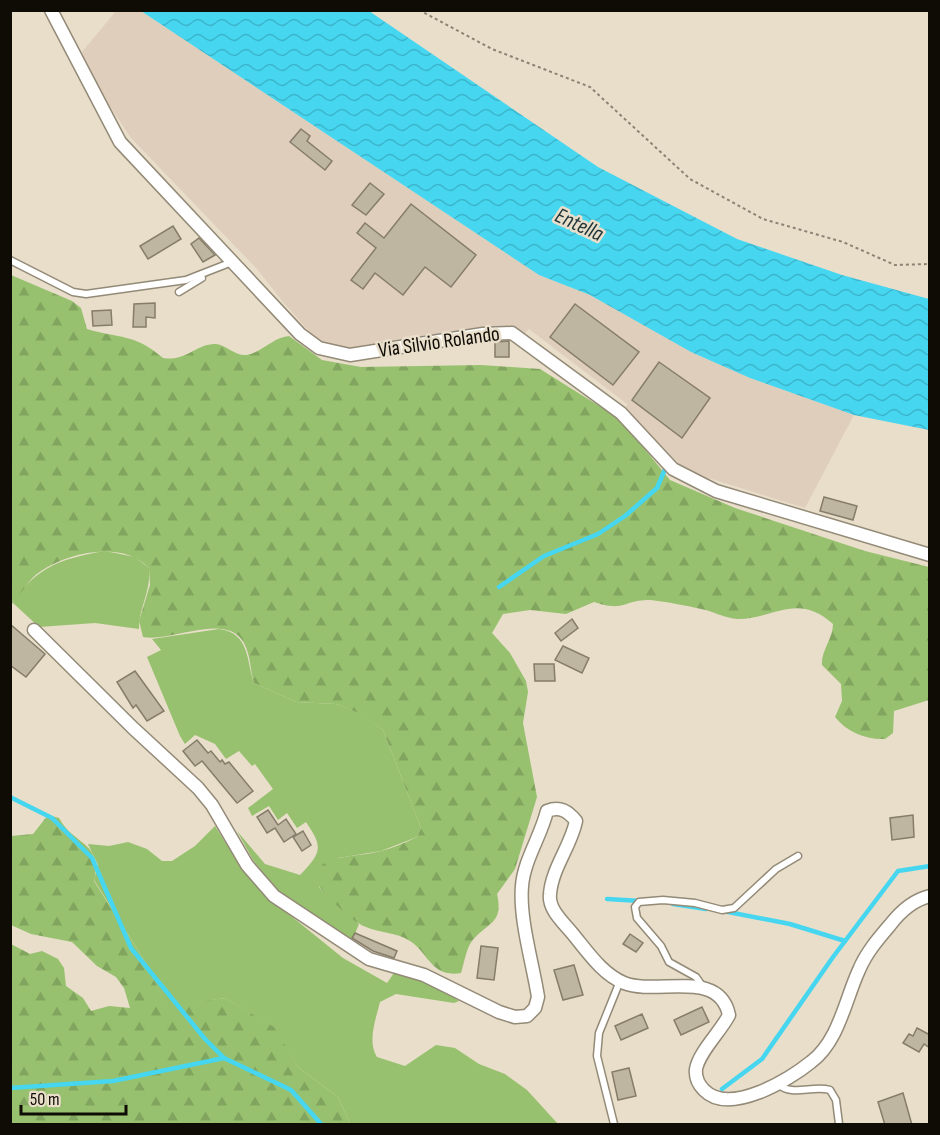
<svg xmlns="http://www.w3.org/2000/svg" width="940" height="1135" font-family="'Sofia Sans Condensed',sans-serif">
<style>
.industrial{fill:#e0cebd}
.grass{fill:#97c16e}
.forest{fill:url(#forest-firs)}
.water{fill:url(#water-waves)}
.lines{fill:none;stroke-linecap:round;stroke-linejoin:round}
.stream{stroke:#46d6f0;stroke-width:4.5}
.building{fill:#bfb6a2;stroke:#857d6a;stroke-width:1.5}
.lane-casing{stroke:#938a77;stroke-width:9}
.street-casing{stroke:#938a77;stroke-width:15}
.path{stroke:#8a8375;stroke-width:2;stroke-dasharray:3 3;stroke-linecap:butt}
.lane{stroke:#fff;stroke-width:6}
.street{stroke:#fff;stroke-width:12}
.labels{text-anchor:middle;dominant-baseline:central;stroke-width:5;stroke-linejoin:round;paint-order:stroke}
.street-label{font-size:21px;fill:#0f0c06;stroke:#e8deca}
.water-label{font-size:22px;font-style:italic;fill:#1e353a;stroke:#e8deca}
</style>
<defs>
<pattern id="forest-firs" width="22" height="20" patternUnits="userSpaceOnUse" patternTransform="scale(1.5)"><rect width="22" height="20" fill="#97c16e"/><path d="M5 1l3.5 6h-7zM16 11l3.5 6h-7z" fill="#81a55e"/></pattern>
<pattern id="water-waves" width="16" height="10" patternUnits="userSpaceOnUse" patternTransform="scale(1.5)"><rect width="16" height="10" fill="#46d6f0"/><path d="M0 5q4-4 8 0t8 0" fill="none" stroke="#3cb6cc"/></pattern>
</defs>
<rect width="100%" height="100%" fill="#e8deca"/>
<polygon class="industrial" points="116,11 141,11 539,275 590,295 691,352 750,378 854,415 805,508 686,471 625,410 627,404 529,329 524,334 513,328 498,327 354,349 332,347 316,339 283,302 257,269 131,138 99,90 82,52"/>
<g class="grass">
<path d="M 105,551 L 135,557 L 149,568 C 151,593 139,606 139,629 L 95,623 L 39,627 L 13,603 C 36,566 64,558 105,551 Z"/>
<path d="M 219,629 C 250,633 246,660 254,683 L 296,702 L 336,704 L 362,714 L 383,730 L 421,828 L 417,837 L 381,851 L 338,858 L 319,887 L 359,924 L 352,941 L 287,902 L 253,860 L 237,831 L 265,864 L 300,875 C 321,853 324,848 306,822 L 297,828 L 287,813 L 278,820 L 269,806 L 252,816 L 248,808 L 273,789 L 255,764 L 252,766 L 239,751 L 226,759 L 215,744 L 195,735 L 185,744 L 180,736 L 147,657 L 161,650 L 152,639 Z"/>
<path d="M 215,826 L 242,869 L 270,899 L 343,958 L 387,983 L 394,973 C 418,978 439,986 459,1001 L 454,1003 L 396,994 L 380,1002 C 376,1019 367,1041 377,1057 L 405,1066 L 436,1045 L 455,1048 L 479,1064 L 505,1074 L 527,1090 L 558,1124 L 350,1124 L 338,1097 L 299,1068 L 273,1027 L 225,998 L 167,1007 L 147,965 L 94,880 L 98,865 L 88,844 L 109,846 L 128,842 L 147,849 L 162,861 L 172,861 L 195,846 Z"/>
</g>
<g class="forest">
<path d="M 11,275 L 72,301 L 81,308 L 87,329 C 120,339 134,333 163,358 C 186,362 197,343 216,344 C 227,345 234,356 247,355 C 262,352 272,338 289,336 L 322,360 L 361,367 L 481,365 L 540,369 L 620,419 L 670,480 L 735,508 L 865,551 L 929,567 L 929,700 L 894,711 L 893,733 L 885,739 C 866,740 847,732 835,717 L 842,701 L 841,684 L 822,665 C 821,650 833,639 833,624 C 797,591 772,620 737,619 C 726,618 716,613 706,610 C 693,607 659,600 647,600 C 622,601 624,612 594,602 L 566,614 L 530,610 L 503,614 L 492,633 L 510,653 L 526,681 L 528,692 L 523,723 L 537,797 L 515,869 L 497,894 C 504,924 487,922 472,941 C 466,949 464,964 461,973 C 431,978 428,952 410,941 C 396,932 380,933 366,927 C 350,921 325,894 314,880 L 314,872 C 328,855 352,857 372,853 C 388,850 403,844 417,837 L 421,828 L 383,730 L 361,714 L 336,704 L 296,702 L 254,683 C 250,670 251,656 244,643 C 226,611 171,643 143,637 L 139,621 L 150,585 L 149,568 C 123,540 69,552 41,571 C 27,580 22,594 11,605 Z"/>
<path d="M 48,815 L 59,818 C 74,846 103,841 94,881 L 147,965 L 167,1006 L 225,998 L 274,1027 L 299,1068 L 338,1097 L 350,1124 L 11,1124 L 11,944 L 30,954 L 42,951 L 58,959 L 64,968 L 66,986 L 83,998 L 91,1011 L 109,1006 L 130,1008 L 124,988 L 116,977 L 97,966 L 72,942 L 31,934 L 11,925 L 11,836 L 33,834 Z"/>
</g>
<polygon class="water" points="141,11 369,11 598,167 737,239 842,275 929,299 929,430 854,415 750,378 691,352 590,295 539,275"/>
<g class="lines">
<g class="stream">
<polyline points="499,587 544,556 598,534 625,516 657,488 666,467"/>
<polyline points="10,797 52,818 92,858 131,948 205,1039 224,1058"/>
<polyline points="607,899 641,901"/>
<polyline points="673,904 706,909"/>
<polyline points="723,911 790,924 845,941"/>
<polyline points="10,1088 113,1081 224,1058 291,1090 321,1124"/>
<polyline points="722,1089 762,1059 833,957 898,871 930,866"/>
</g>
</g>
<g class="building">
<polygon points="301,129 310,136 307,141 332,161 325,170 290,142"/>
<polygon points="370,183 384,194 366,215 352,205"/>
<polygon points="411,204 476,255 451,287 425,267 403,295 375,273 363,289 351,280 376,248 357,233 365,223 384,238"/>
<polygon points="173,226 181,239 148,259 140,246"/>
<polygon points="199,238 215,255 203,262 191,244"/>
<polygon points="155,303 155,318 146,317 146,327 133,327 134,304"/>
<polygon points="575,304 639,352 613,385 550,337"/>
<polygon points="111,310 112,325 93,326 92,311"/>
<polygon points="509,341 509,357 495,357 495,342"/>
<polygon points="659,362 710,398 682,438 632,400"/>
<polygon points="824,497 857,506 853,520 820,511"/>
<polygon points="572,619 578,628 561,641 555,633"/>
<polygon points="10,624 45,654 26,677 10,665"/>
<polygon points="563,646 589,658 582,673 555,660"/>
<polygon points="534,664 554,664 555,681 535,681"/>
<polygon points="135,671 164,711 147,721 136,705 133,708 117,682"/>
<polygon points="197,740 208,753 211,751 220,762 222,760 225,764 229,762 253,791 237,803 202,761 195,766 183,751"/>
<polygon points="268,810 278,825 286,819 296,834 284,842 275,828 267,833 257,817"/>
<polygon points="913,815 914,837 892,840 890,818"/>
<polygon points="303,831 311,845 302,851 293,837"/>
<polygon points="355,933 397,951 394,958 373,951 352,938"/>
<polygon points="630,934 643,943 636,952 623,944"/>
<polygon points="481,946 498,948 494,980 477,978"/>
<polygon points="574,965 583,995 563,1000 554,970"/>
<polygon points="702,1007 709,1022 681,1035 674,1020"/>
<polygon points="642,1014 648,1028 621,1040 615,1026"/>
<polygon points="917,1028 930,1035 930,1048 924,1044 919,1052 903,1043 909,1034 913,1036"/>
<polygon points="629,1068 636,1096 618,1100 612,1072"/>
<polygon points="903,1093 912,1125 885,1125 878,1102"/>
</g>
<g class="lines">
<defs>
<g id="lane">
<polyline points="10,260 73,292 86,294 186,280 232,262"/>
<polyline points="179,292 202,278"/>
<polyline points="703,987 696,977 669,962 661,946 637,918 635,907 639,902 663,900 695,903 722,910 734,908 776,869 798,856"/>
<path d="M 778,1084 C 792,1097 812,1085 830,1090 L 836,1100 L 839,1124"/>
<polyline points="614,1124 597,1056 599,1033 620,981"/>
</g>
<g id="street">
<polyline points="51,10 120,142 300,334 319,348 350,355 483,334 512,333 621,413 673,469 716,491 930,555"/>
<path d="M 34,630 L 133,728 L 198,788 L 212,805 L 247,865 L 274,896 L 369,959 L 424,975 L 499,1012 L 515,1017 L 527,1016 L 535,1008 L 538,997 C 533,964 519,919 522,886 C 524,860 541,836 547,811 C 560,806 568,811 576,821 C 571,846 552,868 550,894 C 548,909 563,922 572,933 C 587,951 602,974 624,983 C 657,996 719,968 729,1015 C 721,1031 699,1052 696,1069 C 695,1078 698,1084 704,1090 C 729,1116 789,1080 811,1062 C 839,1041 845,1000 859,970 C 866,953 878,939 890,925 C 900,912 913,900 930,896"/>
</g>
</defs>
<use href="#lane" class="lane-casing"/>
<use href="#street" class="street-casing"/>
<polyline class="path" points="419,10 492,49 590,87 690,179 763,219 843,242 895,265 930,264"/>
<use href="#lane" class="lane"/>
<use href="#street" class="street"/>
</g>
<g class="labels">
<g class="street-label">
<text transform="translate(439 342) rotate(-8)">Via Silvio Rolando</text>
</g>
<g class="water-label">
<text transform="translate(579 225) rotate(25)">Entella</text>
</g>
</g>
<rect width="940" height="1135" fill="none" stroke="#0f0c06" stroke-width="24"/>
<path d="M21 1105v9h105v-9" fill="none" stroke="#0f0c06" stroke-width="3"/>
<text x="30" y="1105" font-size="18" fill="#0f0c06" stroke="#e8deca" stroke-width="4.5" paint-order="stroke">50 m</text>
</svg>
